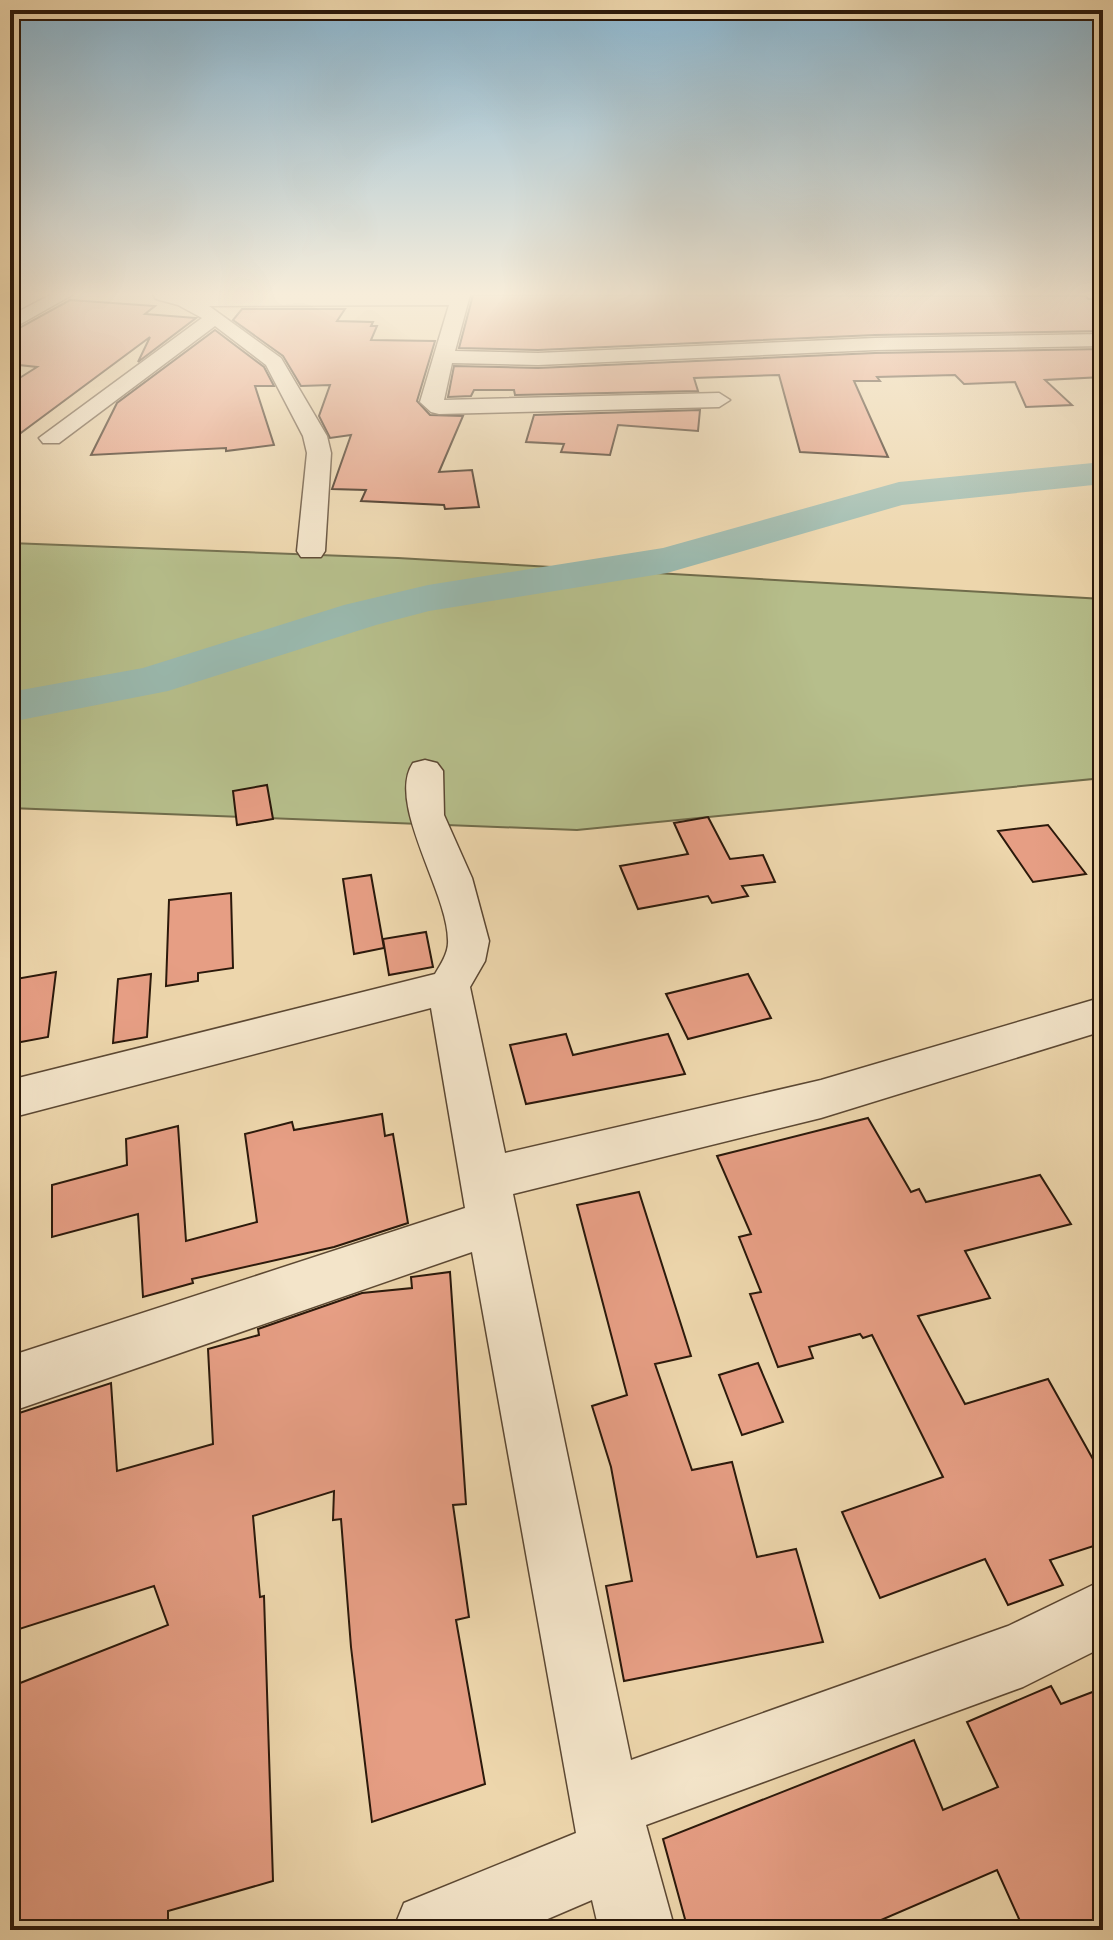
<svg xmlns="http://www.w3.org/2000/svg" width="1113" height="1940" font-family="'IM FELL DW Pica',serif">
<style>
.green{fill:#b6be8b;stroke:#706c4b;stroke-width:2}
.lines{fill:none;stroke-linecap:round;stroke-linejoin:round}
.river{fill:#9ab9ae;fill-rule:evenodd}
.building{fill:#e69e84;stroke:#2b190b;stroke-width:2}
.minor-casing{stroke:#5c4833;stroke-width:3}
.minor{fill:#f3e4c9;fill-rule:evenodd}
</style>
<rect width="100%" height="100%" fill="#edd6ac"/>
<filter id="stains"><feTurbulence type="fractalNoise" baseFrequency=".0025" numOctaves="4"/><feColorMatrix values="0 0 0 0 .2 0 0 0 0 .09 0 0 0 0 .02 0 0 0 .5 -.17"/></filter>
<radialGradient id="worn" r=".72"><stop offset=".6" stop-color="#630" stop-opacity="0"/><stop offset="1" stop-color="#630" stop-opacity=".3"/></radialGradient>
<polygon class="green" points="10,543 398,558 1103,599 1103,778 577,830 10,808"/>
<g class="lines">
<polygon class="river" points="1103,462 1103,484 902,505 667,573 429,611 376,625 168,691 10,722 10,692 143,668 344,605 428,585 663,548 899,482"/>
</g>
<g class="building">
<polygon points="473,295 1086,296 1088,299 1103,299 1103,331 875,335 538,350 459,348"/>
<polygon points="70,300 155,306 145,314 196,318 138,362 150,337 10,441 10,384 37,367 10,364 10,333"/>
<polygon points="242,309 345,309 337,321 373,322 371,326 377,326 371,340 435,341 417,401 430,415 463,416 439,472 472,470 479,507 445,509 444,505 361,501 366,490 332,489 351,435 330,438 319,416 330,385 301,386 283,356 233,320"/>
<polygon points="215,330 264,367 274,386 255,386 274,445 226,451 226,448 91,455 117,403"/>
<polygon points="1103,349 1103,377 1045,380 1072,405 1026,407 1015,382 964,384 955,375 877,377 880,381 854,381 888,457 800,452 779,375 694,378 698,391 515,395 514,390 474,390 471,396 448,397 454,366 538,368 875,353"/>
<polygon points="700,410 698,431 618,425 610,455 561,452 564,444 526,442 534,415"/>
<polygon points="267,785 273,819 237,825 233,791"/>
<polygon points="708,817 730,859 763,855 775,882 742,886 748,896 712,903 708,896 638,909 620,866 688,854 674,823"/>
<polygon points="1048,825 1086,874 1033,882 998,831"/>
<polygon points="371,875 384,948 354,954 343,879"/>
<polygon points="231,893 233,968 198,973 198,981 166,986 169,900"/>
<polygon points="426,932 433,967 389,975 383,939"/>
<polygon points="56,972 48,1037 10,1044 10,980"/>
<polygon points="151,974 147,1037 113,1043 118,979"/>
<polygon points="748,974 771,1018 688,1039 666,994"/>
<polygon points="566,1034 573,1055 668,1034 685,1074 526,1104 510,1045"/>
<polygon points="382,1114 385,1136 393,1134 408,1223 334,1247 192,1279 193,1283 143,1297 138,1214 52,1237 52,1185 127,1165 126,1139 178,1126 186,1241 257,1222 245,1134 292,1122 294,1130"/>
<polygon points="868,1118 911,1192 919,1189 926,1202 1040,1175 1071,1224 965,1251 990,1298 918,1316 965,1404 1048,1379 1103,1477 1103,1543 1050,1560 1063,1585 1008,1605 985,1559 880,1598 842,1512 943,1477 872,1335 863,1338 860,1334 809,1347 813,1358 778,1367 750,1294 761,1292 739,1237 751,1234 717,1156"/>
<polygon points="639,1192 691,1356 655,1364 692,1470 732,1462 757,1557 796,1549 823,1642 624,1681 606,1586 632,1581 611,1467 592,1406 627,1395 577,1205"/>
<polygon points="450,1272 466,1504 453,1505 469,1617 456,1620 485,1784 372,1822 351,1647 341,1519 333,1520 334,1491 253,1516 260,1597 264,1596 273,1881 168,1911 168,1925 152,1930 10,1930 10,1687 168,1625 154,1586 10,1632 10,1416 111,1383 117,1471 213,1444 208,1349 259,1335 258,1329 362,1293 412,1288 411,1277"/>
<polygon points="758,1363 783,1422 742,1435 719,1375"/>
<polygon points="1051,1686 1061,1704 1103,1688 1103,1920 1082,1930 1024,1930 997,1870 858,1930 688,1930 663,1839 914,1740 943,1810 998,1787 967,1722"/>
</g>
<g class="lines">
<defs>
<g id="minor">
<polygon points="50,295 72,295 10,330 10,316"/>
<polygon points="153,295 470,295 455,351 538,353 875,338 1103,334 1103,346 875,350 538,365 452,363 444,400 719,393 730,400 719,407 439,414 431,412 420,402 449,305 209,306 281,358 327,436 331,453 325,551 321,557 301,557 297,551 307,453 303,436 266,365 215,326 59,443 43,443 39,438 202,318 178,305 156,299"/>
<path d="M 425,760 L 437,763 L 443,771 L 444,815 L 472,878 L 489,941 L 485,961 L 470,987 L 505,1153 L 821,1080 L 1103,997 L 1103,1031 L 821,1118 L 513,1194 L 631,1760 L 1008,1626 L 1103,1580 L 1103,1647 L 1023,1687 L 646,1825 L 675,1930 L 599,1930 L 592,1900 L 522,1930 L 393,1930 L 404,1903 L 576,1833 L 472,1252 L 10,1412 L 10,1356 L 465,1208 L 431,1008 L 10,1118 L 10,1080 L 435,974 C 441,964 449,952 448,940 C 448,892 386,803 413,763 Z"/>
</g>
</defs>
<use href="#minor" class="minor-casing"/>
<use href="#minor" class="minor"/>
</g>
<linearGradient id="sky" x2="0" y2="1"><stop stop-color="#89b6d1"/><stop offset="0.52" stop-color="#f7edda"/><stop offset="1" stop-color="#f7edda" stop-opacity="0"/></linearGradient>
<rect width="1113" height="566" fill="url(#sky)"/>
<rect width="1113" height="1940" fill="none" stroke="#edd6ac" stroke-width="40"/>
<rect x="12" y="12" width="1089" height="1916" fill="none" stroke="#2b190b" stroke-width="4"/>
<rect x="20" y="20" width="1073" height="1900" fill="none" stroke="#2b190b" stroke-width="2"/>
<rect width="100%" height="100%" filter="url(#stains)"/>
<rect width="100%" height="100%" fill="url(#worn)"/>
</svg>
